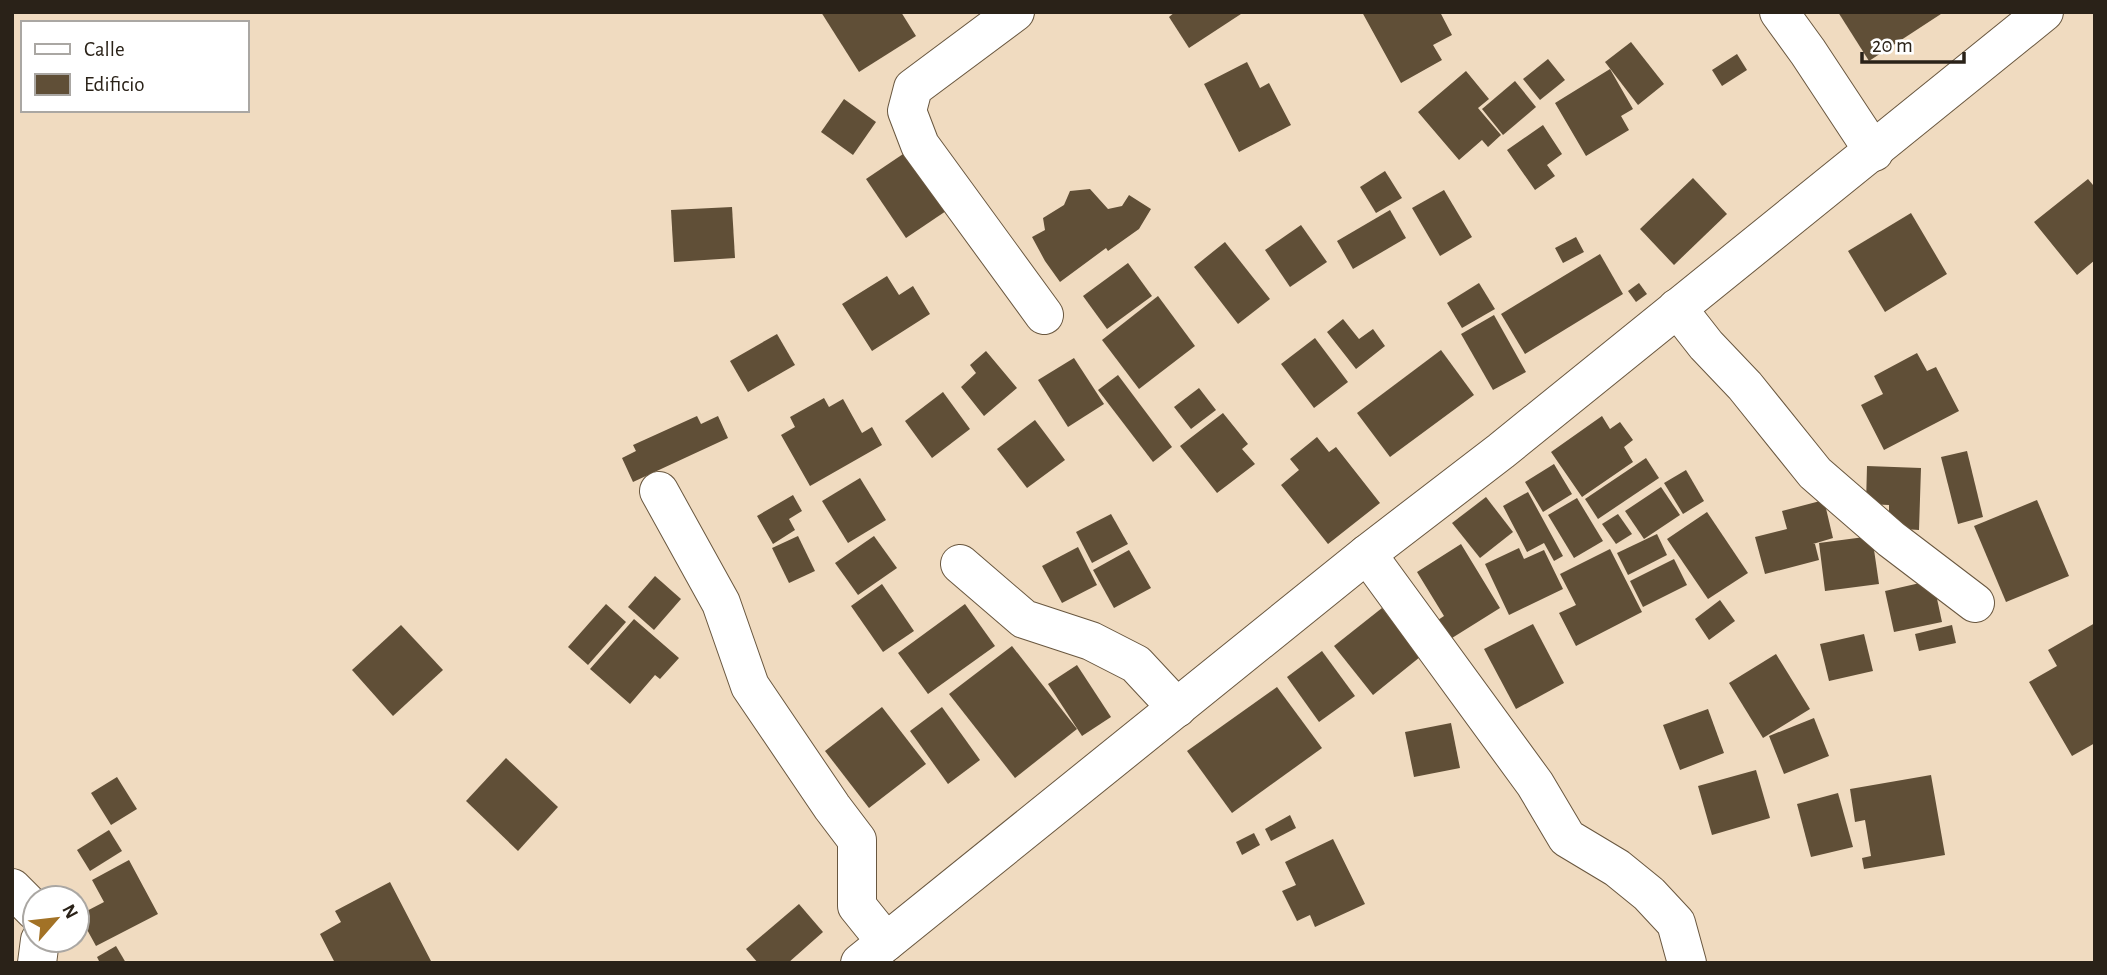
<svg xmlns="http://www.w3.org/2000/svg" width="2107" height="975" font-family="'Alegreya Sans',sans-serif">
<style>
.building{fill:#604f37}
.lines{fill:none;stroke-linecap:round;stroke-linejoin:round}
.minor-casing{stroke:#69573f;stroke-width:40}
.secondary-casing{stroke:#69573f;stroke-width:40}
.minor{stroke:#fff;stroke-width:38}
.secondary{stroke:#fff;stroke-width:38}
</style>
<rect width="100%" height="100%" fill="#f0dbc0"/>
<g class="building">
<polygon points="821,12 901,12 916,36 859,72"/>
<polygon points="1175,12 1244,12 1189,48 1169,17"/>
<polygon points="1362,12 1440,12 1452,35 1433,45 1442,60 1401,83"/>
<polygon points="1838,12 1944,12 1869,61"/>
<polygon points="1631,42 1664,84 1638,105 1605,62"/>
<polygon points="1737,54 1747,70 1722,86 1712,70"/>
<polygon points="1548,59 1565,80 1540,100 1523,79"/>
<polygon points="1247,62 1260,88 1269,83 1291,125 1239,152 1204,84"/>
<polygon points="1610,69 1633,109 1621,116 1629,130 1586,156 1555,103"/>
<polygon points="1466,71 1489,99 1478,108 1501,135 1488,147 1482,140 1459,160 1418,112"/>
<polygon points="1515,81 1536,107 1503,135 1482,109"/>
<polygon points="844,99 876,122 853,155 821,132"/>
<polygon points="1543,125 1562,154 1547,165 1555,176 1535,190 1507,150"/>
<polygon points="909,150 949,209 906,238 866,179"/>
<polygon points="1385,171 1402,198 1376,213 1360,187"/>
<polygon points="1693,178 1727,214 1674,265 1640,229"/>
<polygon points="2088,179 2093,185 2095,184 2095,260 2077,275 2034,222"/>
<polygon points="1090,189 1108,209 1122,206 1129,195 1151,209 1139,229 1108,251 1106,248 1060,282 1045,261 1032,237 1045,230 1043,218 1064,205 1070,191"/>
<polygon points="1444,190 1472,237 1440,256 1412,208"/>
<polygon points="732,207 735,258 674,262 671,210"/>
<polygon points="1390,210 1406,238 1353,269 1337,241"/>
<polygon points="1911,213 1947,274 1885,312 1848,251"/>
<polygon points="1301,225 1327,262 1290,287 1265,250"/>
<polygon points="1576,237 1584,252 1563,263 1555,248"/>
<polygon points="1225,242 1270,299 1238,324 1194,267"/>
<polygon points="1600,254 1623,294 1525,354 1501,314"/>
<polygon points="1128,263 1152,296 1107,329 1083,296"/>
<polygon points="887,276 899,295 913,286 930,314 872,351 842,304"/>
<polygon points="1479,283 1495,309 1462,328 1447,303"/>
<polygon points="1639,283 1647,294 1636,302 1628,291"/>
<polygon points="1158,296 1195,346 1139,389 1102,340"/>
<polygon points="1494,315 1526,372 1493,390 1461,334"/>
<polygon points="1343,319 1359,339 1373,329 1385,346 1356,369 1327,332"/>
<polygon points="777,334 795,365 748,392 730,361"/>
<polygon points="1315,338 1348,382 1314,408 1281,364"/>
<polygon points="1441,350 1474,395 1390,457 1357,413"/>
<polygon points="986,351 1017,388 984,416 961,387 976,373 970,365"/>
<polygon points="1917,353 1927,371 1936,367 1959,411 1884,450 1861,405 1883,394 1874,376"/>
<polygon points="1074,358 1104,404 1068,427 1038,380"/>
<polygon points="1118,375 1172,447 1153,462 1098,390"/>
<polygon points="1199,388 1216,410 1191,429 1174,407"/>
<polygon points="943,392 970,429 932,458 905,421"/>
<polygon points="824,398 829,407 843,399 862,433 872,427 882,445 810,486 781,435 795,427 790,417"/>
<polygon points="1223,413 1248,444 1242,449 1255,464 1217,493 1180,446"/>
<polygon points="697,416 701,424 718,416 728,438 633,482 622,458 636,451 633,445"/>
<polygon points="1602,416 1610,429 1620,422 1633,440 1624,447 1633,462 1582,497 1551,452"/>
<polygon points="1035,420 1065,460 1027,488 997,449"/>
<polygon points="1317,437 1329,452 1336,447 1380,503 1328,544 1281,485 1299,470 1290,459"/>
<polygon points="1967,451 1983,517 1958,524 1941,457"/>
<polygon points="1646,458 1659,478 1598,519 1585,499"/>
<polygon points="1554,464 1572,494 1543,512 1525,482"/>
<polygon points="1867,466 1921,468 1919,530 1889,528 1889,505 1866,504"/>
<polygon points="1686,470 1704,501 1683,514 1664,483"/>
<polygon points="860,478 886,520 848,543 822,501"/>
<polygon points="1661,487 1680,515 1644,539 1625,511"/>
<polygon points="1528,492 1563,556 1554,561 1544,543 1527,552 1503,506"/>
<polygon points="793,495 802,511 789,519 795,530 773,544 757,516"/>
<polygon points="1486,497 1513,532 1480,558 1452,523"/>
<polygon points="1577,498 1603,541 1574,558 1548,515"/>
<polygon points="1824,500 1833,538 1813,544 1815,544 1819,560 1765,574 1755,537 1787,529 1782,511"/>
<polygon points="2037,500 2069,576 2006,602 1974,526"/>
<polygon points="1707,512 1748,573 1708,599 1667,539"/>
<polygon points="1111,514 1128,544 1092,563 1076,532"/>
<polygon points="1618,514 1632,534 1616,544 1602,524"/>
<polygon points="1657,534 1667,555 1628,575 1617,553"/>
<polygon points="798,536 815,571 789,583 772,548"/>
<polygon points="874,536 897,568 858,595 835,563"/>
<polygon points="1872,536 1879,584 1825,591 1819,543"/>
<polygon points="1461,544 1500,608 1444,643 1432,624 1444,616 1417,572"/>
<polygon points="1078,547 1097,585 1062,603 1042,566"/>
<polygon points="1519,548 1524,559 1544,550 1563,589 1509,615 1485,564"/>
<polygon points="1610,549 1642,612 1576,646 1559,613 1576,605 1560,574"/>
<polygon points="1129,550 1151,588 1114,608 1093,570"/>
<polygon points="1674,559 1687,585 1643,607 1630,581"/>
<polygon points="655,576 681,599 654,630 628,607"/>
<polygon points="1933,580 1942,622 1894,632 1885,591"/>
<polygon points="882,584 914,631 883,652 851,606"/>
<polygon points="1720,600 1735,621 1709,640 1695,619"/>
<polygon points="606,604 626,622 588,665 568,647"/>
<polygon points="965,604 995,646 928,694 898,653"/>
<polygon points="1382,608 1420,657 1373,695 1334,646"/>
<polygon points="634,619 679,658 660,679 655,675 630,704 590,669"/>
<polygon points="2095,623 2095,743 2072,756 2029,682 2057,666 2048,650"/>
<polygon points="1533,624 1564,683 1516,709 1484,649"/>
<polygon points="401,625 443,670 393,716 352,670"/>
<polygon points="1952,625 1956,643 1919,651 1915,634"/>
<polygon points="1864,634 1873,671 1829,681 1820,644"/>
<polygon points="1012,646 1077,729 1015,778 949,694"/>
<polygon points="1322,651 1355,696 1319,722 1287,677"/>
<polygon points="1776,654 1810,709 1763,738 1729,683"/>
<polygon points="1077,665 1111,717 1082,736 1048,684"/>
<polygon points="1277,687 1322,748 1232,813 1187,751"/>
<polygon points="882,707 926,764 869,808 825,751"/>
<polygon points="942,707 980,760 948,784 910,731"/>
<polygon points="1708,709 1724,753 1680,770 1663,725"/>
<polygon points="1814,718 1829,756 1784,774 1769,736"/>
<polygon points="1451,723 1460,768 1414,777 1405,732"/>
<polygon points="506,758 558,807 518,851 466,801"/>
<polygon points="1756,770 1770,818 1712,835 1698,786"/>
<polygon points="1931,775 1945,855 1864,869 1862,858 1871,856 1865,820 1855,822 1850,789"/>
<polygon points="117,777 137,809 111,825 91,793"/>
<polygon points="1838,793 1853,847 1811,857 1797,804"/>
<polygon points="1290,815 1296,828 1271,841 1265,829"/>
<polygon points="109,830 122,851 90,871 77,850"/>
<polygon points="1254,833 1260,845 1242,855 1236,842"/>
<polygon points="1333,839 1365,904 1315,927 1310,915 1297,921 1282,891 1296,885 1285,862"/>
<polygon points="129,860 158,914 96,946 79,915 104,902 92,880"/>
<polygon points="390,882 432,963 335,963 320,934 341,922 335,911"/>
<polygon points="799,904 823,932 788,963 758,963 746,949"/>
<polygon points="116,946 126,963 100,963 97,957"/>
</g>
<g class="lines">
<defs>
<g id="minor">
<polyline points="1015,12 913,88 907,111 920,145 1044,315"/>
<polyline points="1779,12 1808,52 1874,152"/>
<polyline points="1677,308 1706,345 1745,386 1815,473 1891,539 1975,603"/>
<polyline points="659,491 721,603 750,686 832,807 857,840 857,906 886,942"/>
<polyline points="1367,554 1535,784 1567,838 1617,868 1649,894 1676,923 1687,963"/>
<polyline points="960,564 1024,619 1091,641 1136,664 1177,708"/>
<polyline points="12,888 35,911"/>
<polyline points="37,963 40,940"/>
</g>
<polyline id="secondary" points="860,963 1367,554 1501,451 2044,12"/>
</defs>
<use href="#minor" class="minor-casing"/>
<use href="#secondary" class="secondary-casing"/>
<use href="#minor" class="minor"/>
<use href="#secondary" class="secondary"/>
</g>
<rect width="2107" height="975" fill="none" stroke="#2a2218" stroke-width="28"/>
<rect x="21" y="21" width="228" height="91" fill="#ffffff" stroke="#aaa7a3" stroke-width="2"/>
<rect x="35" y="44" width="35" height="10" fill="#ffffff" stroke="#aaa7a3" stroke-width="2"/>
<text x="84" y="56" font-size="21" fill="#2a2218">Calle</text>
<rect x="35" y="74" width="35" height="21" fill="#604f37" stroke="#aaa7a3" stroke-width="2"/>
<text x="84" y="91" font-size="21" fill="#2a2218">Edificio</text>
<g transform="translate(56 919) rotate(62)"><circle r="33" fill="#ffffff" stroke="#aaa7a3" stroke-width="2"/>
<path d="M0-5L12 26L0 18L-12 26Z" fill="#a27226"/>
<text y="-10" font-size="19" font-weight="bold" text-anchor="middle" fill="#2a2218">N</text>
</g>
<path d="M1862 52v10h102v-10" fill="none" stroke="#2a2218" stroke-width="3.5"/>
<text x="1872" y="52" font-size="21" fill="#2a2218" stroke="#ffffff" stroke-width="5" paint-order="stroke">20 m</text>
</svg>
